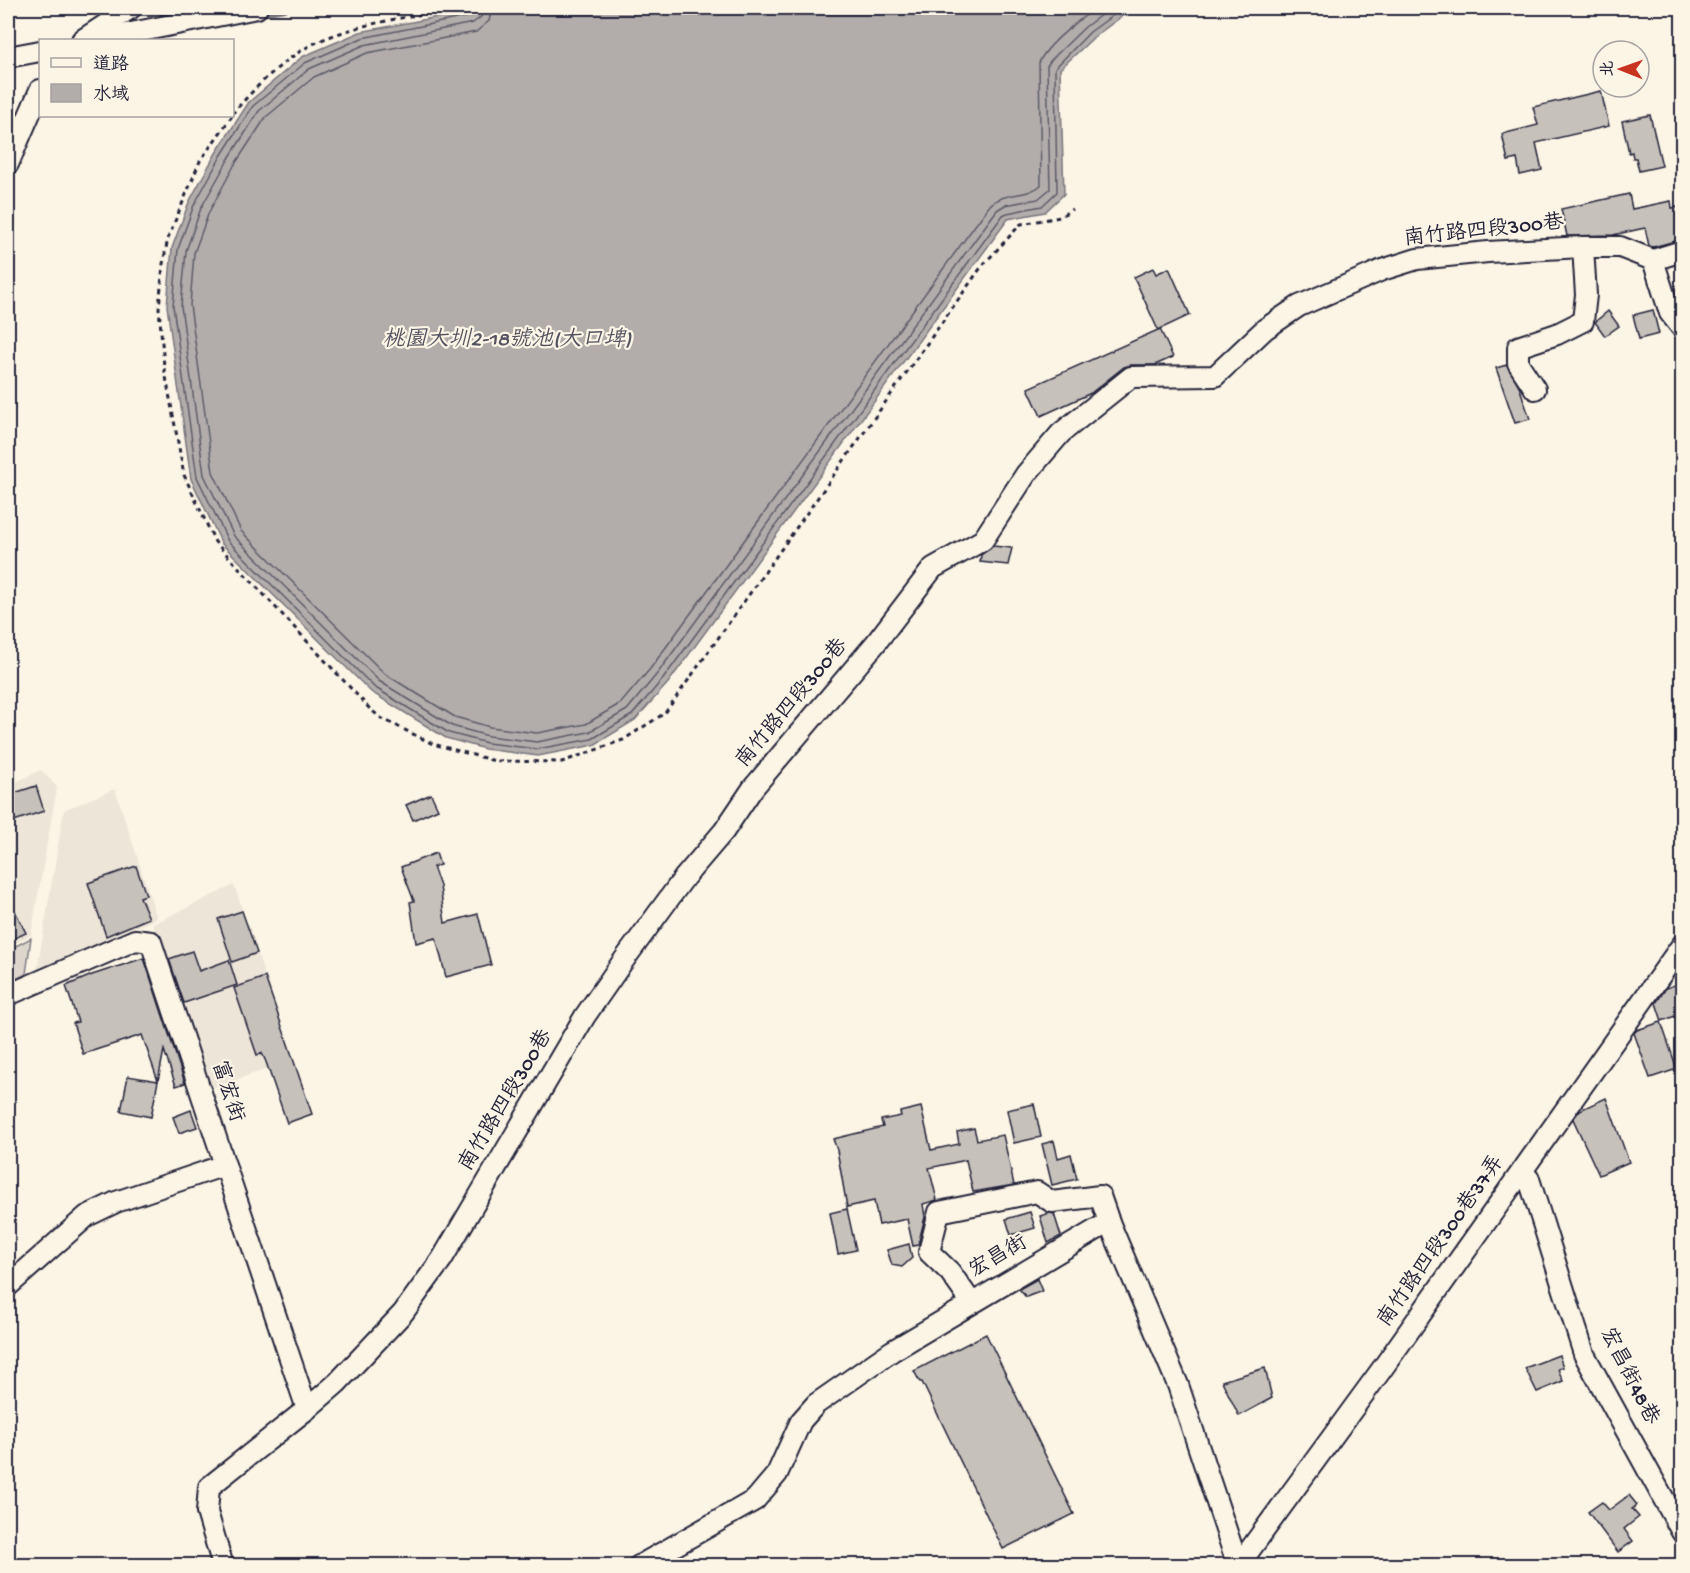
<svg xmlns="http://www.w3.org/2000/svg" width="1690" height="1573" font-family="'Gochi Hand','LXGW WenKai TC',sans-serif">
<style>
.built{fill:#ece5d8}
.green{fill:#dcd6cc;stroke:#7f7c84;stroke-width:1.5}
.water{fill:#b2adab;stroke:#78757e;stroke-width:1.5}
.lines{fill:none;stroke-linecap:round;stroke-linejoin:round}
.shore{stroke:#5c5a68;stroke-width:1.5}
.stream{stroke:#78757e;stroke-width:4.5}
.building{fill:#c6c1bb;stroke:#22223b;stroke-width:1.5}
.minor-casing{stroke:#22223b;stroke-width:24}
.path{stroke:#22223b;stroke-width:3;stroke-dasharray:4.5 4.5;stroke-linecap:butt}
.minor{stroke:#fcf5e5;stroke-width:20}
.labels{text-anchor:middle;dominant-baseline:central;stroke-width:4.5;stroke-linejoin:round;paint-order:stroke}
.street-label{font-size:21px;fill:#22223b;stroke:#fcf5e5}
.water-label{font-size:22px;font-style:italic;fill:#545362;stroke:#fcf5e5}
</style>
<rect width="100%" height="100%" fill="#fcf5e5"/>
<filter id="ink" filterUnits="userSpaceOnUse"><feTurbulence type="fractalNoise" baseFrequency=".0167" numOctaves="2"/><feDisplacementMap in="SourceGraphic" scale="12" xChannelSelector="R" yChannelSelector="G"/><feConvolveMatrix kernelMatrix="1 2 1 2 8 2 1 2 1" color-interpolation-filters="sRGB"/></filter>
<g filter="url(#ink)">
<g class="built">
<polygon points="41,770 57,787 31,935 8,947 8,786"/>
<polygon points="115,789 157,918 37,971 64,810"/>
<polygon points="234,885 294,1060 208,1089 153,924"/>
</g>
<polygon class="green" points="31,938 26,974 8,983 8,950"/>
<polygon class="water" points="484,8 1133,8 1094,37 1060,69 1064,194 1045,212 1008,219 668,683 635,720 594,745 538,756 485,749 446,738 371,692 222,544 191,479 167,306 172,248 189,202 216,153 249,102 302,57 360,32"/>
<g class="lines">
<g class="shore">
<polyline points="476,8 475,13 471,16 362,38 305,63 253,106 221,156 194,205 178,249 173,306 197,477 228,541 374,687 449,733 487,743 537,749 592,739 632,715 663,679 1003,215 1007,213 1042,206 1057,192 1055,68 1090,32 1123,8"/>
<polyline points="483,8 481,17 473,23 364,45 309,69 259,111 228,160 201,208 186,251 181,306 204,475 234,536 379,681 452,726 488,736 537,742 589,732 627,710 657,674 997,210 1005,205 1038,199 1050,189 1047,66 1051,60 1085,27 1110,8"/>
<path d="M 492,8 L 489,21 L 476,32 L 367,53 L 314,77 L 266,117 L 235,164 L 209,212 L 194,253 L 190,305 L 213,472 L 241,531 L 385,674 L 455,717 L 490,727 L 537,733 L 586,724 L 621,703 L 650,669 L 990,205 C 1004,191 1027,198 1041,185 L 1039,63 C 1046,45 1080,19 1096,8"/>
</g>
<g class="stream">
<polyline points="160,8 162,17"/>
<polyline points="261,14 294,8"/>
<polyline points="1676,940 1682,930"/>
</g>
</g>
<g class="building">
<polygon points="1601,91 1609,126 1536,143 1542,170 1520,175 1517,159 1508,161 1502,134 1538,125 1533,107"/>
<polygon points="1650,115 1662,166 1639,171 1636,158 1633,158 1632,152 1629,153 1622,121"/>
<polygon points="1629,194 1632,209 1671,201 1672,208 1683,206 1683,239 1653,247 1649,246 1645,228 1613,235 1567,236 1561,209"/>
<polygon points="1153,268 1156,274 1169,268 1190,315 1158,330 1134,277"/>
<polygon points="1653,310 1659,334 1639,339 1633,315"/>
<polygon points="1608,311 1619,326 1605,336 1595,322"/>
<polygon points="1160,329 1173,357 1155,365 1131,365 1124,367 1091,393 1041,416 1028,388"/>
<polygon points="1507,365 1519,386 1530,419 1515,423 1496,368"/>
<polygon points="993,546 1012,548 1008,565 980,562 981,555"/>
<polygon points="36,786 44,811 8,823 8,795"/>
<polygon points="431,794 438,809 413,820 406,805"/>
<polygon points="436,853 440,865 433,867 440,886 445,923 478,914 491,965 446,977 436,938 416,943 410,902 414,901 401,867"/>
<polygon points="136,866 146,895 140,897 149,918 106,936 88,883"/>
<polygon points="8,897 26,933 8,941"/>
<polygon points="242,911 257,953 232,962 218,919"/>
<polygon points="192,951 199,971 229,960 237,985 184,1003 169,959"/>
<polygon points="144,958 185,1083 176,1086 164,1050 151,1117 121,1111 128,1076 158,1081 142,1035 83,1054 73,1023 78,1022 66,986 92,975"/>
<polygon points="265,977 312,1114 287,1123 266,1062 262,1053 257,1055 234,988"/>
<polygon points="1683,982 1683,1013 1662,1021 1656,1003 1666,988"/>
<polygon points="1661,1022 1677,1069 1650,1078 1634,1033 1637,1030"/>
<polygon points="1606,1098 1629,1162 1599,1175 1573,1119 1580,1110"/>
<polygon points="1034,1104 1041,1137 1014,1143 1007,1110"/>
<polygon points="921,1107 931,1150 959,1144 957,1132 974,1128 977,1140 1003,1135 1014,1185 973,1192 966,1160 929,1168 937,1200 923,1204 925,1217 918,1245 913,1246 907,1219 879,1225 874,1201 847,1207 837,1150 833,1139 883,1127 881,1120 901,1116 900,1112"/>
<polygon points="191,1110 197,1127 179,1133 173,1117"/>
<polygon points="1054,1141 1058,1158 1071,1154 1077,1179 1052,1185 1042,1144"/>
<polygon points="847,1209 856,1250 838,1254 830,1213"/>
<polygon points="1030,1212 1035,1228 1011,1235 1006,1219"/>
<polygon points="1050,1213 1054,1214 1061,1236 1048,1243 1040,1216"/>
<polygon points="909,1244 912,1258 902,1267 892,1265 887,1250"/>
<polygon points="1037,1279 1042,1291 1026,1297 1019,1289"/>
<polygon points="986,1334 1074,1514 1003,1549 922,1382 920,1382 914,1371"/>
<polygon points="1559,1355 1563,1367 1558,1369 1563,1381 1537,1392 1525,1368"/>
<polygon points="1265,1368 1272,1398 1239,1416 1222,1381"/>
<polygon points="1629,1495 1637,1505 1632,1509 1639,1517 1624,1529 1633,1541 1618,1552 1588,1512 1602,1502 1609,1510"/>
</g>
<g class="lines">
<defs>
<g id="minor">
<polyline points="82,40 131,8"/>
<polyline points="96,40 257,8"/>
<polyline points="8,57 40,51"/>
<polyline points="8,164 40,90"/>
<polyline points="1653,260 1670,313 1682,328"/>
<polyline points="1535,389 1518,363 1518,347 1557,334 1583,321 1586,295 1583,247"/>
<polyline points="8,995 135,940 151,942 225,1165 116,1202 87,1216 8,1286"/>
<polyline points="225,1165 307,1409"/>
<polyline points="1522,1172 1529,1179 1584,1354 1682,1532"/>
<polyline points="971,1302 950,1272 929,1252 939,1212 1037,1192 1052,1202 1100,1196 1109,1222 1178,1385 1238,1566"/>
<polyline points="223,1566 207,1512 209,1487 307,1409 337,1383 403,1313 442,1259 585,1016 621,964 684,878 724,831 753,788 875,644 933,568 983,540 1026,474 1061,433 1131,377 1215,376 1265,329 1299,306 1382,270 1417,259 1488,252 1583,247 1620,247 1653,260 1682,251"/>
<polyline points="639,1566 755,1500 777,1474 801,1421 816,1404 892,1351 1109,1222"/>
<polyline points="1238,1566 1382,1369 1682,945"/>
</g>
</defs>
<use href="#minor" class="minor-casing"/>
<g class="path">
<path d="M 232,114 C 253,90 276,66 304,49 C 344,25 409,17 455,8"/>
<polyline points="232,116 200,161 168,238 163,264 159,308 164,366 184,475 215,542 370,709 381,718 433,744 495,761 562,762 623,740 665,713 982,266 1021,224 1060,217 1072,209"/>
</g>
<use href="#minor" class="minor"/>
</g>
</g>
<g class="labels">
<g class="street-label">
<text transform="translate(1484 232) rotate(-6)">南竹路四段300巷</text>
<text transform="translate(793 704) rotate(-50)">南竹路四段300巷</text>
<text transform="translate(226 1092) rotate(72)">富宏街</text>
<text transform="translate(507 1101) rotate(-59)">南竹路四段300巷</text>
<text transform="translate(1442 1242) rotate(-55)">南竹路四段300巷37弄</text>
<text transform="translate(999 1258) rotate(-30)">宏昌街</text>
<text transform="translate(1628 1377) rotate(63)">宏昌街48巷</text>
</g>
<g class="water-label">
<text x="507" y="341">桃園大圳2-18號池(大口埤)</text>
</g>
</g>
<rect width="1690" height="1573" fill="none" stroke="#fcf5e5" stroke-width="30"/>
<rect x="15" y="15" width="1660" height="1543" fill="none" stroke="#22223b" stroke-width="2" filter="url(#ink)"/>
<rect x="39" y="39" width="195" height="78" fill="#fcf5e5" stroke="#a5a1a1" stroke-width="1.5"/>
<rect x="51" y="58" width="30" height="9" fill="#fcf5e5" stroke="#a5a1a1" stroke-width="1.5"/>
<text x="93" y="69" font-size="18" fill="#22223b">道路</text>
<rect x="51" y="84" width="30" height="18" fill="#b2adab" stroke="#a5a1a1" stroke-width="1.5"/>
<text x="93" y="99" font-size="18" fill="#22223b">水域</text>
<g transform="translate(1621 69) rotate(271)"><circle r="28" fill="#fcf5e5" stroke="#a5a1a1" stroke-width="1.5"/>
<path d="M0-4.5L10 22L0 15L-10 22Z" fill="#c8321e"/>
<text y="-9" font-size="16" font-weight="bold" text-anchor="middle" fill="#22223b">北</text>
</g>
</svg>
